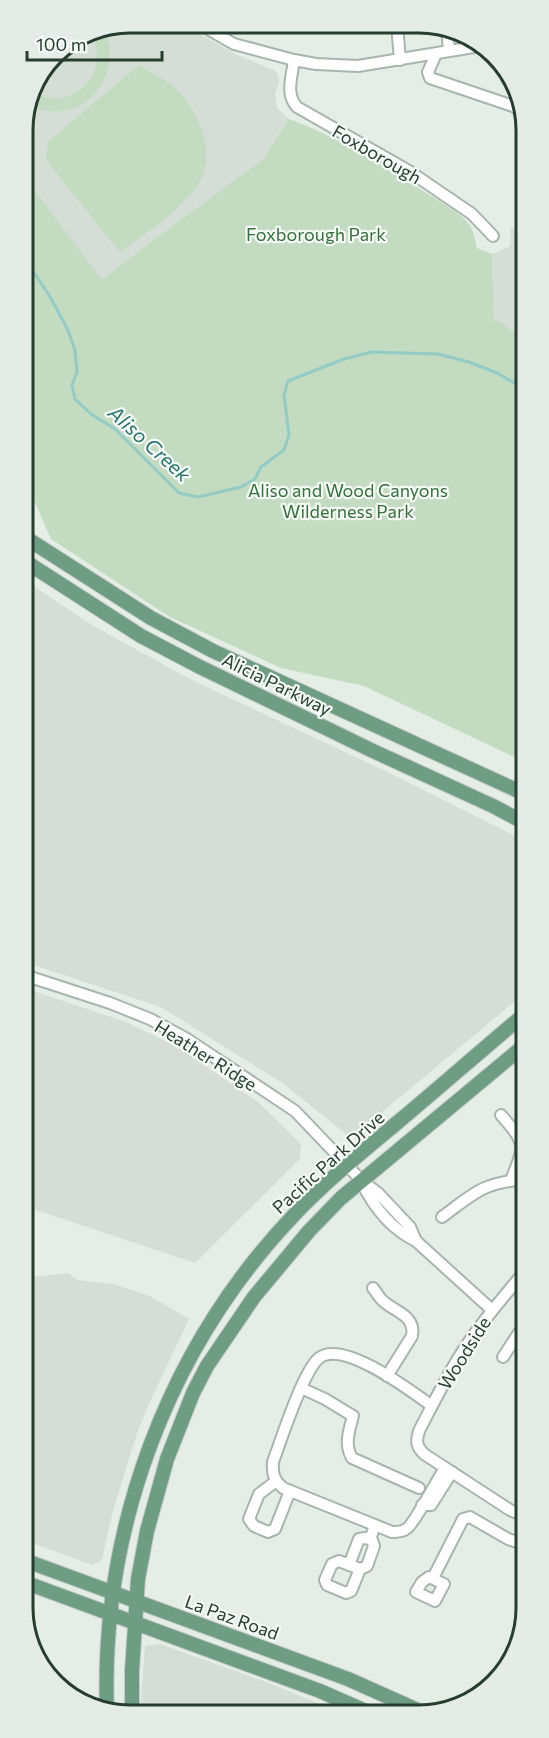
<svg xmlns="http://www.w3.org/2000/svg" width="549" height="1738" font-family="Commissioner,sans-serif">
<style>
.built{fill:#d4ddd6}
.green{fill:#c2dbc1}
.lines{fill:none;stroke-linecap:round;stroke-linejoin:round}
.stream{stroke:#94cbc4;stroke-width:3}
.minor-casing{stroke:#a8b5ac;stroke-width:14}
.major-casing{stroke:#c2c9c5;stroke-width:16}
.minor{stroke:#fff;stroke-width:10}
.major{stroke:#6f9d84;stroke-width:14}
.labels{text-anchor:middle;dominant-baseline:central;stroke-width:4.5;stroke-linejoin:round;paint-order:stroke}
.street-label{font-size:18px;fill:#263d30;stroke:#f6faf7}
.park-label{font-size:18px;fill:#356f3b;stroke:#f6faf7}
.water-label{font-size:20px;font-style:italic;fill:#27726a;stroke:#f6faf7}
.rim{fill:none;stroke:#263d30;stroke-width:3}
</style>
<rect width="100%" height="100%" fill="#e5ede7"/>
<g class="built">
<polygon points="192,29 233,53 274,70 278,75 279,83 275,94 277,108 289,119 264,160 156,238 102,281 23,177 23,123 54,54 89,31"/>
<polygon points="510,227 525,234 525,344 494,322 492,254 509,247 511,238"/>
<polygon points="23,579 92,625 190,679 385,771 525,841 526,992 351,1138 281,1082 161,1007 24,962"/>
<polygon points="24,988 126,1022 178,1047 258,1102 301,1144 300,1159 195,1263 24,1206"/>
<polygon points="68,1273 77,1280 113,1284 152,1297 189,1319 148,1406 137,1433 112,1514 102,1560 92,1565 24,1540 24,1278"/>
<polygon points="160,1644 266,1682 342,1713 140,1713 145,1646"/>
</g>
<g class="green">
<path d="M 105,30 C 124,79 81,128 30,106 L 36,94 C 77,112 113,69 90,31 Z"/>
<polygon points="75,39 41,87 40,86 54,54"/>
<path d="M 139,65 C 151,73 167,80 177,90 C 200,112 218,158 197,186 C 176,214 147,232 120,252 L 46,160 L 48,142 Z"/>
<path d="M 289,119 C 336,136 380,164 423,191 C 437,200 456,210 468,223 C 474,230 475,240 477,248 L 492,254 L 494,321 L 499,321 L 525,341 L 525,762 L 364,686 L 281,668 L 170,617 L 51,539 L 34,500 L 23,491 L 23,175 L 102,280 L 156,238 L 263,160 Z"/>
</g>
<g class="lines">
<polyline class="stream" points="23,256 49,295 67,328 75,350 77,372 72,385 75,399 91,414 115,429 179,493 198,497 241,487 255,479 261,467 284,450 289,435 284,395 288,381 344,359 371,352 438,354 469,362 497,373 525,389"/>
<defs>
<g id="minor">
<polyline points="397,25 400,60"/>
<polyline points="447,28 449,51"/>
<polyline points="208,29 234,44 294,60 316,64 358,66 480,46"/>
<polyline points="436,54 428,72 430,78 513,106 525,114"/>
<path d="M 294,60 C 292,77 285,94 297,107 L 409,171 L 472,214 L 493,236"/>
<polyline points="24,975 110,1003 150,1019 187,1039 295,1111 361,1180 378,1193 410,1227 416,1241"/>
<path d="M 501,1115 C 527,1145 525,1145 511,1180"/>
<path d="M 361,1181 C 373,1206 391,1229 416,1241 L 492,1310"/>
<path d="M 442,1217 C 476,1192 482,1183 526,1179"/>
<path d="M 526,1270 C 505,1295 484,1319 466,1346 C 448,1373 434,1402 419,1431 C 416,1441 416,1446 424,1454 L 510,1510 L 526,1517"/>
<path d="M 373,1288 C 376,1292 379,1297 382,1300 C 394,1312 416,1315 412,1336 L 387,1376"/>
<polyline points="503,1357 526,1322"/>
<path d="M 301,1388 L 325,1399 L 353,1416 C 349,1431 344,1444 352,1458 L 419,1488"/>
<path d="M 432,1406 C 411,1391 343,1339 319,1358 C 303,1371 281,1440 273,1462 C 272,1474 274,1480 283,1488 L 392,1532 C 397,1532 402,1532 406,1529 C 413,1526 438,1478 445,1468"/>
<polyline points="275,1482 259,1494 249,1519 254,1526 268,1532 275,1529 290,1491"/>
<polyline points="422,1505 431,1505 452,1472"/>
<polyline points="521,1544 526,1528"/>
<polyline points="349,1565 359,1539 365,1538 370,1539"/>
<polyline points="360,1569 339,1561 332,1564 325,1580 327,1585 346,1593 351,1591 360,1569 367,1566 374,1546 372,1540 370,1539 375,1526"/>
<polygon points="429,1577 444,1584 435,1601 416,1592 422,1582"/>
<polyline points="433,1578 463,1519 470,1517 508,1539 526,1545"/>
</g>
<g id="major">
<polyline points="23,536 151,618 213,651 525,794"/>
<polyline points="23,560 141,636 198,666 373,751 493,806 525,823"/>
<polyline points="24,1560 348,1679 424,1713"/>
<polyline points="24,1582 320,1691 370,1713"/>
<path d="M 107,1713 C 100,1530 167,1349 293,1216 C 325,1182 362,1152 398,1122 C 441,1086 483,1049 526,1013"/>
<polyline points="132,1713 132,1671 138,1579 147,1531 167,1459 193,1393 207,1366 254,1297 309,1231 341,1198 526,1044"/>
</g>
</defs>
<use href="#minor" class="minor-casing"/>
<use href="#major" class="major-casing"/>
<use href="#minor" class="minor"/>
<use href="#major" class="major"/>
</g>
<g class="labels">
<g class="street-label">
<text transform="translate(377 154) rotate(30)">Foxborough</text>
<text transform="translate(277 684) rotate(26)">Alicia Parkway</text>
<text transform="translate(206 1055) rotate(32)">Heather Ridge</text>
<text transform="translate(328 1162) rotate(-42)">Pacific Park Drive</text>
<text transform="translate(464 1353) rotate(-58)">Woodside</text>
<text transform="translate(232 1617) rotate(20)">La Paz Road</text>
</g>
<g class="park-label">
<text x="316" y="234">Foxborough Park</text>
<text x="348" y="490">Aliso and Wood Canyons<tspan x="348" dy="21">Wilderness Park</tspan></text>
</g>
<g class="water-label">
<text transform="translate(150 443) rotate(42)">Aliso Creek</text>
</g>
</g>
<path d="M0 0H549V1738H0ZM130 33H419A97 97 0 0 1 516 130V1608A97 97 0 0 1 419 1705H130A97 97 0 0 1 33 1608V130A97 97 0 0 1 130 33Z" fill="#e5ebe7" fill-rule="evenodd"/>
<path class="rim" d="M130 33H419A97 97 0 0 1 516 130V1608A97 97 0 0 1 419 1705H130A97 97 0 0 1 33 1608V130A97 97 0 0 1 130 33Z"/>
<path d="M27 51v9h135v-9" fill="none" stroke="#263d30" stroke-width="3"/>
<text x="36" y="51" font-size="18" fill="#263d30" stroke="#f6faf7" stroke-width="4.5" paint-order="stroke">100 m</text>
</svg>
